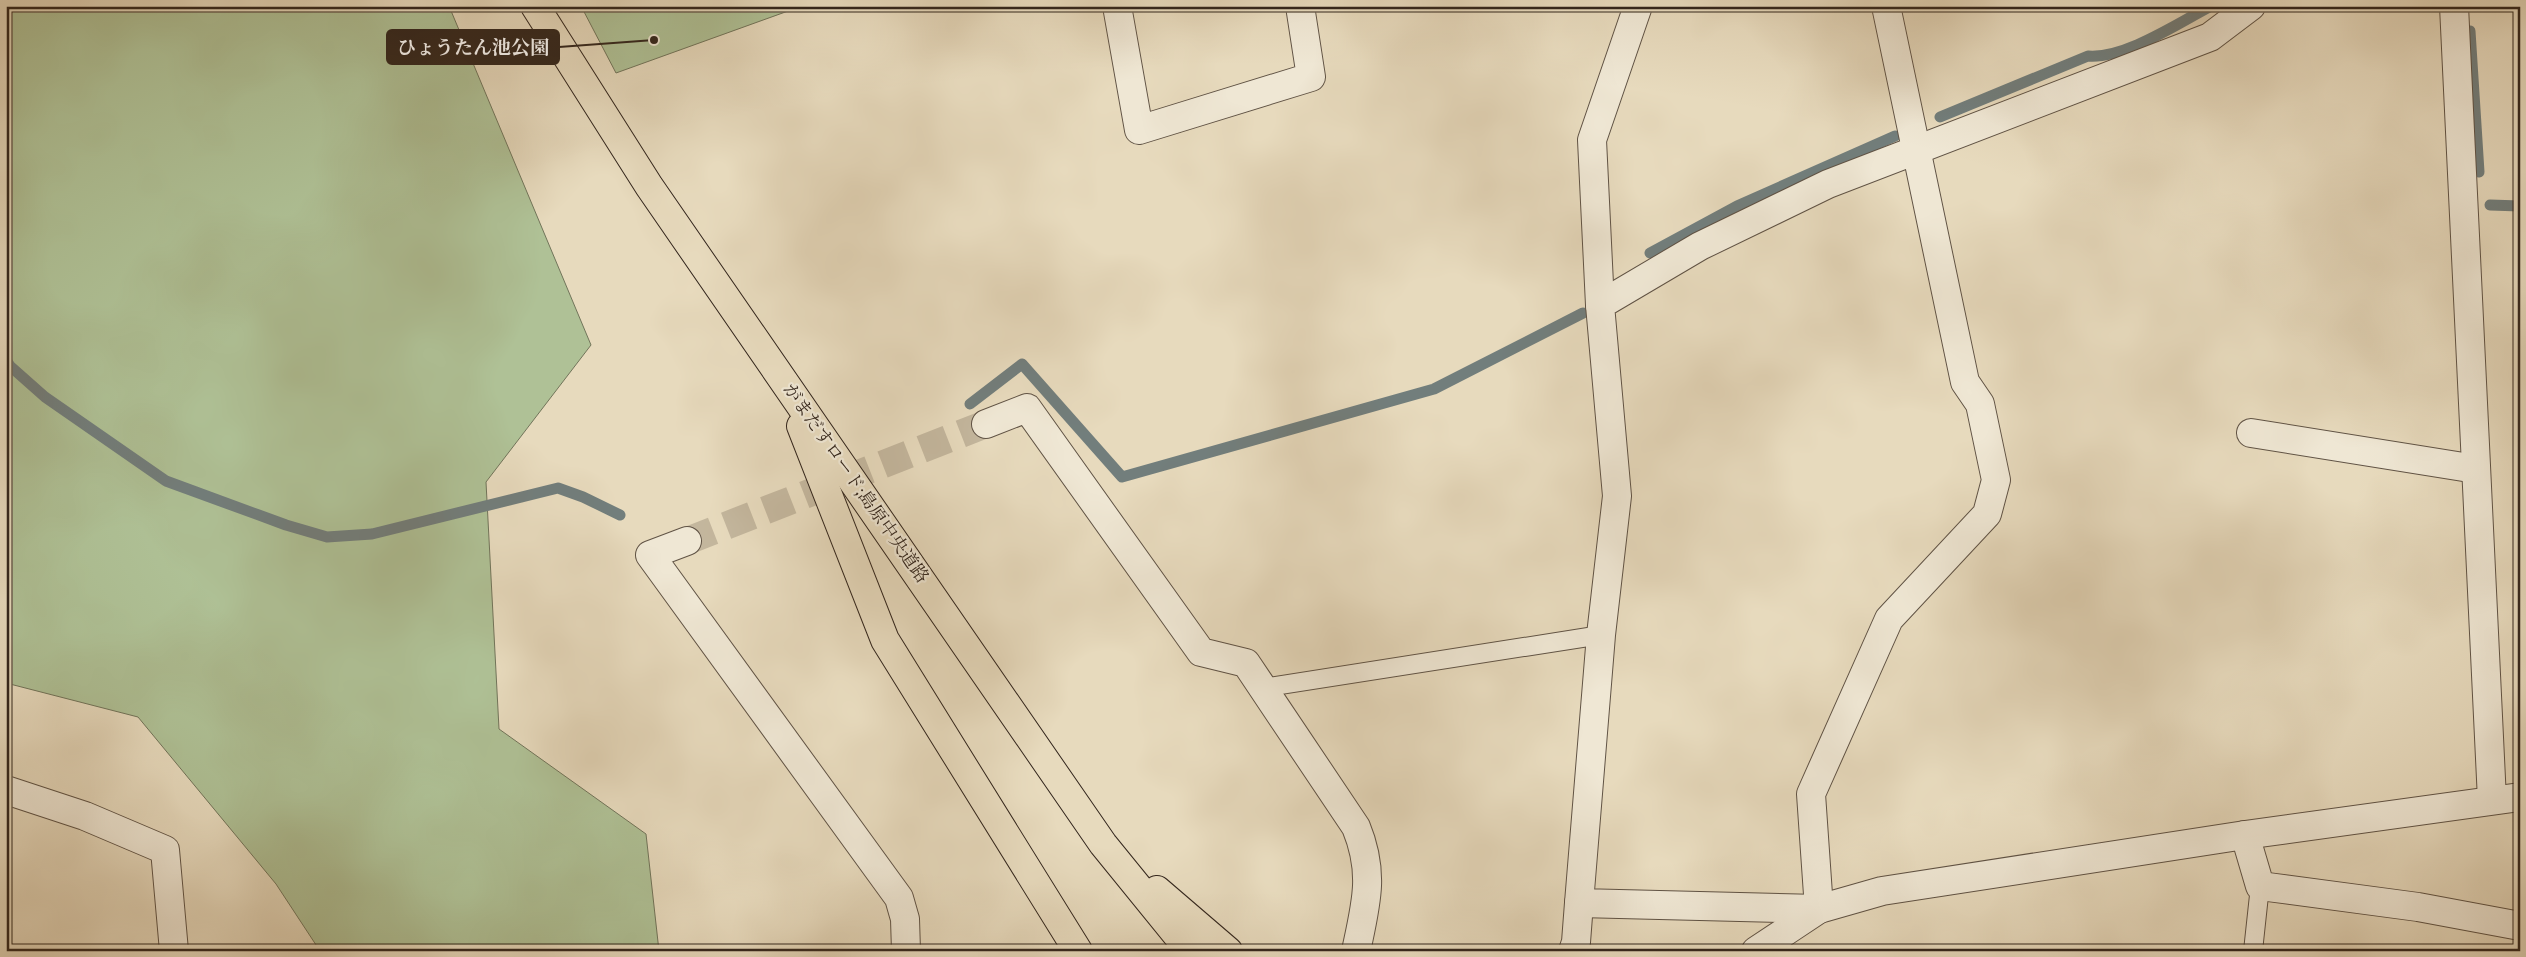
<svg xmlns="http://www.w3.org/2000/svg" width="2526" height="957" font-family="Vollkorn,'Noto Serif JP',serif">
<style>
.green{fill:#afc196;stroke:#71745a}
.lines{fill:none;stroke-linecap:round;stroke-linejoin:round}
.stream{stroke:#727e7c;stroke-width:11}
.minor-tunnel{stroke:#c3b69d;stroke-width:28;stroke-dasharray:28 14;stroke-linecap:butt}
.service-casing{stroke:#605345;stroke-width:20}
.minor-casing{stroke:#605345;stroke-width:30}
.motorway-casing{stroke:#33261d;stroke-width:30}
.service{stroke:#efe7d4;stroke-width:18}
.minor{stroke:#efe7d4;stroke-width:28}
.motorway{stroke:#e7dabd;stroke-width:28}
.labels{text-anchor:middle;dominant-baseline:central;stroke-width:4.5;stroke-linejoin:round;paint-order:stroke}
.street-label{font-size:18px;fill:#33261d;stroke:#efe7d4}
.leader{fill:none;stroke:#33261d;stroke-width:2}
.callout-dot{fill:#33261d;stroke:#efe7d4;stroke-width:2}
.callout{fill:#33261d;stroke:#33261d;stroke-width:2}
.callout-label{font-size:19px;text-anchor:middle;font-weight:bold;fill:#fff}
</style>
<rect width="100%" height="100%" fill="#e7dabd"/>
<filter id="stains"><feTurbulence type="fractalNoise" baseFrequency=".004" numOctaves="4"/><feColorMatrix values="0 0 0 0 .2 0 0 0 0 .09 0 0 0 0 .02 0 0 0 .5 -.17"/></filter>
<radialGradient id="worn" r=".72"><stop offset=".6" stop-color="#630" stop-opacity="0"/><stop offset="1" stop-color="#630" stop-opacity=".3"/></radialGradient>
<g class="green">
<polygon points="6,6 449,6 591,345 486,482 499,729 646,834 659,951 320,951 276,884 138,717 6,683"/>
<polygon points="581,6 802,6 616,73"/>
</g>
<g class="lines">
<g class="stream">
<polyline points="2470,31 2479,172"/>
<path d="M 1940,117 L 2088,56 C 2125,59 2178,23 2211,6"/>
<polyline points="2490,205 2520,206"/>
<polyline points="1650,253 1737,206 1895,136"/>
<polyline points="6,360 10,366 45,397 166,481 286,525 327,537 372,534 558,488 583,497 620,515"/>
<polyline points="970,404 1022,364 1122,477 1434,389 1583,313"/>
</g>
<polyline class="minor-tunnel" points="687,541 986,424"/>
<defs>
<g id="service">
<polyline points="1262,688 1601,635"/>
<polyline points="2253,951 2260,886"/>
</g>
<g id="minor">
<polyline points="1117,6 1139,130 1311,77 1300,6"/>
<polyline points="2454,6 2492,800"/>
<polyline points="1600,305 1592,140 1638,6"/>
<path d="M 986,424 L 1027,408 L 1201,652 L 1246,663 L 1356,827 C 1375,873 1366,904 1356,951"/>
<polyline points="2251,433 2476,469"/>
<polyline points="687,541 650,555 899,898 905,919 906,951"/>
<polyline points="6,790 85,816 165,850 174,951"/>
<polyline points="2245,835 2260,886 2418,907 2520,926"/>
<polyline points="1819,909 1579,903 1601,635 1617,496 1600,305 1700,246 1828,184 2210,37 2251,6"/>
<polyline points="1819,909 1811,794 1889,619 1987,514 1996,480 1980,404 1965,382 1886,6"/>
<polyline points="1573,951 1576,942 1579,903"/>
<polyline points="1756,951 1819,909 1882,891 2245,835 2520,797"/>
</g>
<g id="motorway">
<polyline points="535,6 649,186 1103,844 1190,951"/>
<polyline points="801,426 885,640 1078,951"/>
<polyline points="1157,890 1228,951"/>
</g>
</defs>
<use href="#service" class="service-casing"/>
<use href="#minor" class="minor-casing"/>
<use href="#motorway" class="motorway-casing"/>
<use href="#service" class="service"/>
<use href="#minor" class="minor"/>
<use href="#motorway" class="motorway"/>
</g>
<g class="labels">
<g class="street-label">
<text transform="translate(855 484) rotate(55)">がまだすロード;島原中央道路</text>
</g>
</g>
<path class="leader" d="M654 40L559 47"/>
<circle class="callout-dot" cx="654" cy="40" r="5"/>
<rect class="callout" x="387" y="30" width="172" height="34" rx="5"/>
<g class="callout-label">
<text x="473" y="54">ひょうたん池公園</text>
</g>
<rect width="2526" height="957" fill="none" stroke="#e7dabd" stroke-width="25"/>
<rect x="8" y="8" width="2511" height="942" fill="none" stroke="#33261d" stroke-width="2.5"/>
<rect x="12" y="12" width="2501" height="932" fill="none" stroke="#33261d"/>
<rect width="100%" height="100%" filter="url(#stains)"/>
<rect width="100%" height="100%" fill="url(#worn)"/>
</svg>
